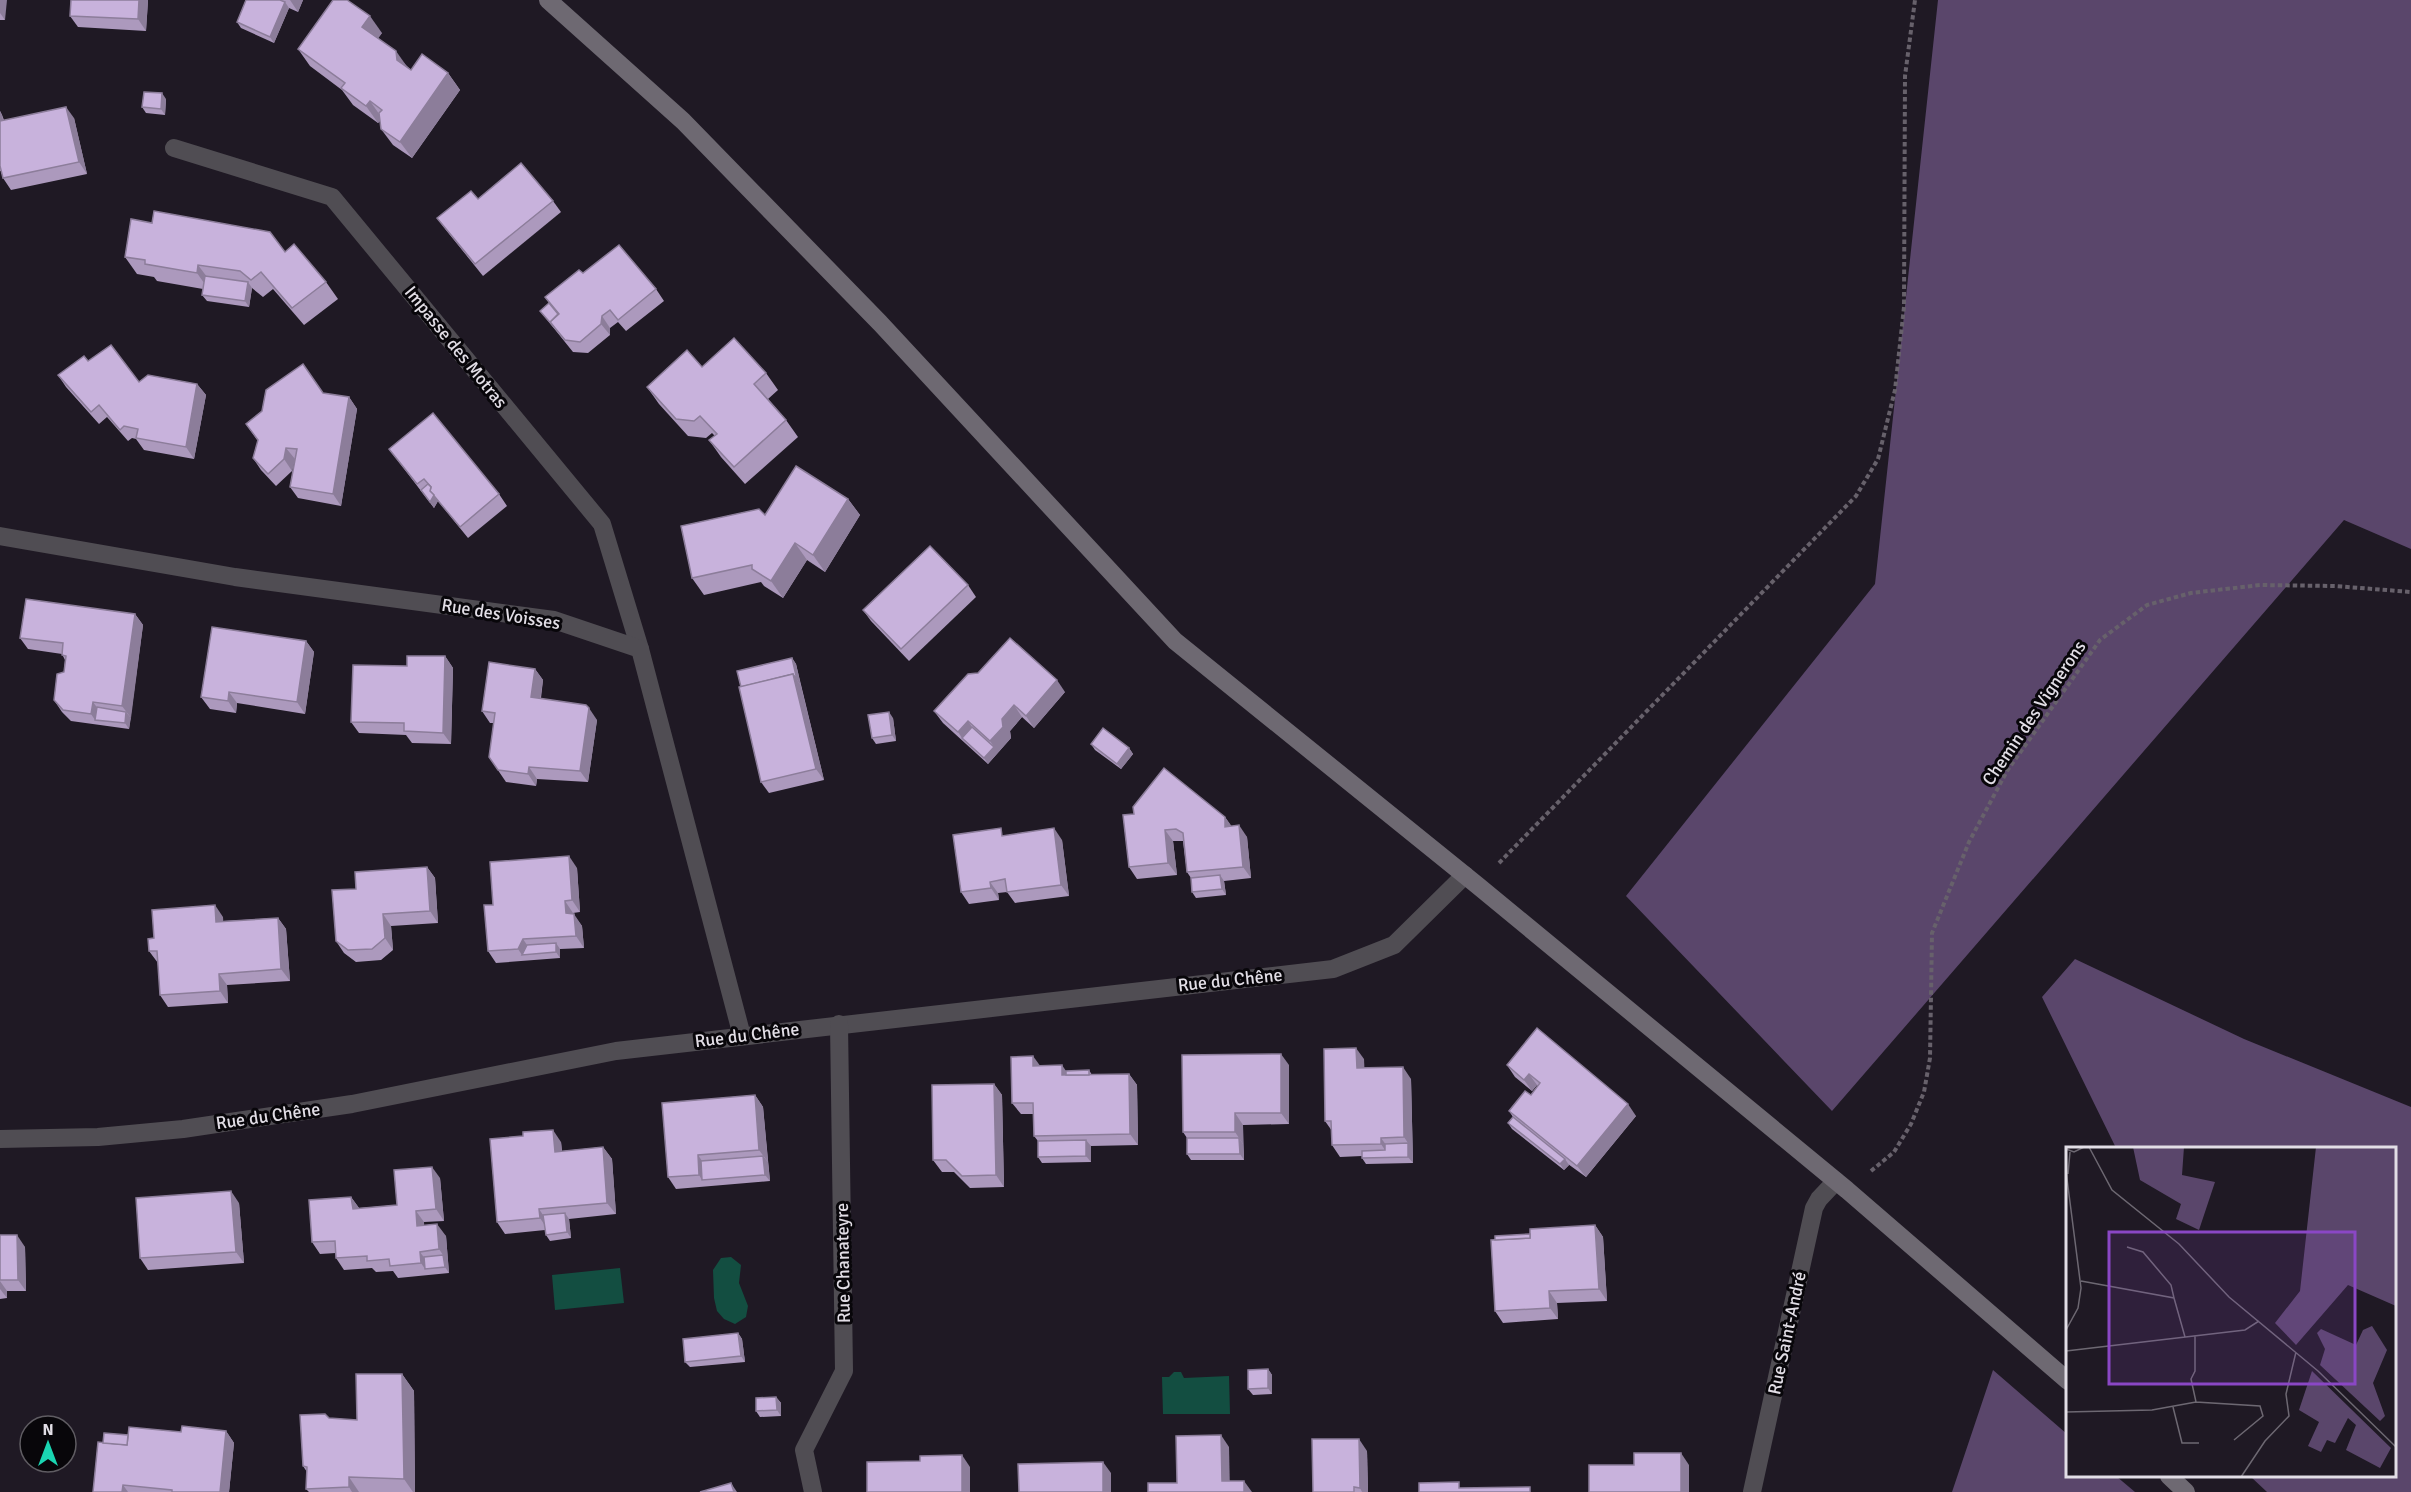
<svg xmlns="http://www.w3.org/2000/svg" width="2411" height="1492" font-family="Signika,sans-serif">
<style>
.forest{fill:#5a466b}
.water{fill:#134e41}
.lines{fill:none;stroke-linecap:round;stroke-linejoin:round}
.path{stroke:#67616b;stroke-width:4;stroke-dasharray:4.5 3;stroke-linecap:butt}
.street{stroke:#504d53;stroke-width:18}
.secondary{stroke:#6e6972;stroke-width:18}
.wall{fill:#ac99bd}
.shaded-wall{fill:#8c7d9a}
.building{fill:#c8b2dc;stroke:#8c7d9a;stroke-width:1.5}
.labels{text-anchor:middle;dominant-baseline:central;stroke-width:6;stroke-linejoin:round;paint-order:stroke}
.street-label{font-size:18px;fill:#e2dee6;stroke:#08060a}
.inset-road{fill:none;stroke:#6d6872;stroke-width:1.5}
.view{fill:#8a47c5;fill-opacity:0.15;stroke:#8a47c5;stroke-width:3}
.inset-edge{fill:none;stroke:#e2dee6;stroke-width:3}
</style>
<rect width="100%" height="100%" fill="#1f1924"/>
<g class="forest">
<polygon points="1938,0 2411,0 2411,549 2344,520 1832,1111 1626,896 1875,584"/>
<polygon points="2075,959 2244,1039 2411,1107 2411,1492 2267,1492 2250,1476 2394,1476 2394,1148 2116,1148 2042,997"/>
<polygon points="1993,1370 2067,1434 2068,1476 2116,1476 2135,1492 1952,1492"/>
</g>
<g class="water">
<polygon points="731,1257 741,1265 739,1283 748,1306 746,1317 735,1324 724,1319 717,1311 714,1298 713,1270 721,1258"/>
<polygon points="620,1268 624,1303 555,1310 552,1275"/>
<polygon points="1174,1372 1181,1372 1184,1378 1229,1376 1230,1414 1163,1414 1162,1377 1169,1377"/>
</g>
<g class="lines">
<g class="path">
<polyline points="1499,863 1856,496 1878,459 1895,390 1904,307 1905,76 1915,0"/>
<polyline points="1871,1171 1894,1152 1911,1124 1924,1092 1930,1058 1932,933 1969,842 2007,771 2100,640 2147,605 2191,593 2260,585 2335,586 2411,592"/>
</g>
<g class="street">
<polyline points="174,148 332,197 602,524 640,649"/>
<polyline points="0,536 235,577 554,620 640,649 742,1036"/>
<polyline points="0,1139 98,1137 183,1129 352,1104 616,1051 1333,969 1394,945 1465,875"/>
<polyline points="813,1492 804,1450 844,1371 839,1024"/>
<polyline points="1752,1492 1814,1208 1819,1199 1836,1181"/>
</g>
<g class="secondary">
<polyline points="548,0 683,121 880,323 1175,641 1477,885 1847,1190 2068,1381"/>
<polyline points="2169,1476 2186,1492"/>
</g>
</g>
<g class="wall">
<polygon points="0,0 5,20 0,20"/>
<polygon points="71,0 148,0 146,31 78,27 70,16"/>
<polygon points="246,0 303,0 298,12 289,8 274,43 241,28 237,22"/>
<polygon points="382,33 378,38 411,70 448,73 460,90 412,158 393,145 381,129 380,121 378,123 353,105 342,90 310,66 298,49"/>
<polygon points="166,99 165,115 146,113 142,107"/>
<polygon points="0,111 2,115 4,120 74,118 87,174 11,190 3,178 1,171 0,171"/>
<polygon points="478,199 553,201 561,212 483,276 446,230 437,218"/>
<polygon points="285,252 326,282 338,299 304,325 273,289 263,297 252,288 249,307 207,301 202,295 203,289 157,281 154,277 137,274 125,257"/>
<polygon points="583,273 656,289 664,301 626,331 618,322 610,328 610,335 588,353 573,352 540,311 549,303 545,297"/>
<polygon points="88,361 139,382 197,384 206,395 194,459 144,450 136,439 132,438 128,441 107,417 99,424 66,387 58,375"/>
<polygon points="702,367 766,373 778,390 768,399 786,420 798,437 745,484 721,457 709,440 715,436 712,433 706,438 688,436 659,404 647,387"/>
<polygon points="323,393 349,397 357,409 341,506 298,498 290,487 295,459 292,471 276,486 261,470 253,458 258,441 246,424"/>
<polygon points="389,449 499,494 507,506 468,538 438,501 434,508"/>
<polygon points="848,499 860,515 825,572 807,560 783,598 764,586 761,582 704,595 692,578 765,515"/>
<polygon points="968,585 976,597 909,661 871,621 863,610"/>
<polygon points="135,614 143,625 129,729 71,721 62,712 54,700 64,672 65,660 62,654 28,649 20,638"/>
<polygon points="306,641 314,652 305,714 237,703 236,713 210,709 201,697"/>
<polygon points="445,656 453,668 451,744 412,743 406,735 359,733 351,722 407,666"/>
<polygon points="792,658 796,664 824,780 769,793 761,782 741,687"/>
<polygon points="535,669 543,680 541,698 597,720 588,782 537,779 536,786 506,782 489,757 494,723 490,723 482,711"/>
<polygon points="1065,692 1034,728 1022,717 1010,731 1011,738 988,764 943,723 934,711"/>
<polygon points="893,718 896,741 876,744 872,738"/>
<polygon points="1091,744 1129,748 1133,754 1121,769 1095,750"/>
<polygon points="1123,815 1225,817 1231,826 1247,837 1251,878 1224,881 1226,895 1196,898 1192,892 1191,878 1187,872 1183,841 1173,841 1177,875 1137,879 1129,867"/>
<polygon points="1006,835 1062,840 1069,896 1015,903 1007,892 998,893 999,900 969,904 961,892"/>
<polygon points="427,867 435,878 438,923 391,926 393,950 381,960 356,962 344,953 336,941 356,889"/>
<polygon points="577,868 580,912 573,913 573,914 582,926 584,948 560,949 560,958 496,963 488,951 493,905"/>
<polygon points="223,917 223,921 278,918 286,929 290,981 227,985 228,1003 168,1007 160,995 158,963 149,951 154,938"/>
<polygon points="1364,1059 1364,1068 1411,1079 1413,1163 1366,1164 1362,1158 1362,1156 1340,1157 1332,1145 1332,1131 1325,1121"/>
<polygon points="1289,1065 1289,1124 1243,1125 1244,1160 1191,1160 1187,1154 1187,1138 1183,1132"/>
<polygon points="1507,1065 1636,1116 1586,1177 1568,1164 1569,1165 1564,1170 1512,1129 1508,1123 1513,1117 1509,1111 1531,1095 1538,1086 1537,1085 1532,1091 1515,1077"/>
<polygon points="1040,1066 1066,1071 1089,1070 1092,1075 1129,1074 1137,1085 1138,1145 1091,1146 1091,1162 1042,1163 1038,1157 1038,1141 1034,1136 1033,1114 1021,1114 1012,1103"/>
<polygon points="994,1084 1002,1095 1004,1187 970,1188 954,1172 942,1172 933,1160"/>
<polygon points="755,1095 763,1107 770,1181 676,1189 668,1177"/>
<polygon points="561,1142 562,1151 603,1147 612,1159 616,1214 569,1219 571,1238 550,1241 546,1235 545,1230 505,1234 497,1222"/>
<polygon points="440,1178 444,1221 424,1222 424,1226 446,1236 449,1273 398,1278 393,1271 376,1272 372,1268 344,1270 336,1258 336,1253 320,1254 312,1242 351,1197 359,1208 397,1205"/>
<polygon points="239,1203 244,1263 148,1270 140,1258"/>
<polygon points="1595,1225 1603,1237 1607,1301 1557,1303 1558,1319 1503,1323 1495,1311 1530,1234"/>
<polygon points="0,1235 25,1247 26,1291 7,1291 7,1298 0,1299"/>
<polygon points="738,1333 742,1339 745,1362 690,1367 685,1362"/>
<polygon points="1268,1369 1272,1375 1272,1394 1253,1395 1248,1389"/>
<polygon points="402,1374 414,1391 415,1492 309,1492 306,1489 307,1472 303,1466 329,1418 357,1420"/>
<polygon points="776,1397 781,1403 781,1416 760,1417 756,1411"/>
<polygon points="226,1431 234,1443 229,1492 93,1492 128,1435 181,1432"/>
<polygon points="1367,1451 1368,1492 1313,1492"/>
</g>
<g class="shaded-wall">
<polygon points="0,0 7,0 5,20 0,13"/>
<polygon points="139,0 148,0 146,31 138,19"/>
<polygon points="290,0 303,0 298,12"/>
<polygon points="285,2 289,8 274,43 270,37"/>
<polygon points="370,16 382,33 374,44 362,27"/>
<polygon points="396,51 408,68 397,60"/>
<polygon points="448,73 460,90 412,158 400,142"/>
<polygon points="162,93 166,99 165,115 161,109"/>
<polygon points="370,101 382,118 378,123 366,106"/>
<polygon points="66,107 74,118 87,174 79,162"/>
<polygon points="0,111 2,115 6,133 0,124"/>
<polygon points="198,265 210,281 209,290 197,273"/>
<polygon points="248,282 252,288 249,307 245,301"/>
<polygon points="602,316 610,328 610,335 601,324"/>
<polygon points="197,384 206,395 194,459 186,447"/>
<polygon points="349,397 357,409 341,506 333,494"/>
<polygon points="286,448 295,459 292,471 284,459"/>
<polygon points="434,495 438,501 434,508 430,502"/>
<polygon points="848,499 860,515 825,572 813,555"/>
<polygon points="795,543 807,560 783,598 771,581"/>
<polygon points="135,614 143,625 131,718 122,706"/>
<polygon points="306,641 314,652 305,714 297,702"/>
<polygon points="445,656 453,668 451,744 443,733"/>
<polygon points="792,658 796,664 801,686 797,680"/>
<polygon points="535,669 543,680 539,708 531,697"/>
<polygon points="793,674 801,686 824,780 816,769"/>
<polygon points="1057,680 1065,692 1034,728 1026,716"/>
<polygon points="229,692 237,703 236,713 228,701"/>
<polygon points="93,702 101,713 95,720 91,714"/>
<polygon points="1014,705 1022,717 1010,731 1011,738 988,764 984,758 994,747 990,741 1002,719"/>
<polygon points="589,708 597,720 588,782 580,771"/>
<polygon points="126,712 131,718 129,729 125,723"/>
<polygon points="889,712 893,718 896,741 892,735"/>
<polygon points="968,721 976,733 962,738 958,732"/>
<polygon points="1129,748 1133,754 1121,769 1117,764"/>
<polygon points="529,767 537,779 536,786 528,774"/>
<polygon points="1225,817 1233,828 1225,827"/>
<polygon points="1239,825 1247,837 1251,878 1243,867"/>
<polygon points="1054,828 1062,840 1069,896 1061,885"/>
<polygon points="1165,830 1173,841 1177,875 1168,863"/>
<polygon points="569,856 577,868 580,912 572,900"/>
<polygon points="427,867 435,878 438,923 430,911"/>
<polygon points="1220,875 1224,881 1226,895 1222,889"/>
<polygon points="990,882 998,893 999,900 991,888"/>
<polygon points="565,901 573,913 574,925 566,913"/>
<polygon points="215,905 223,917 224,934 216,922"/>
<polygon points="383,914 391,926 393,950 385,938"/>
<polygon points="574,914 582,926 584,948 576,936"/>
<polygon points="278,918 286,929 290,981 281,969"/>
<polygon points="523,939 531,951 522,955 518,949"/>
<polygon points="556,943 560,949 560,958 556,952"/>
<polygon points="219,974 227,985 228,1003 220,991"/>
<polygon points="1356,1048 1364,1059 1365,1080 1357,1068"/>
<polygon points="1281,1054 1289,1065 1289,1124 1281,1113"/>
<polygon points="1033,1056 1041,1067 1033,1066"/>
<polygon points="1062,1065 1070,1077 1062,1075"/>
<polygon points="1403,1067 1411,1079 1413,1163 1408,1157 1408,1143 1404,1137"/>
<polygon points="1129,1074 1137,1085 1138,1145 1130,1134"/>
<polygon points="1529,1074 1537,1085 1532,1091 1524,1080"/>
<polygon points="994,1084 1002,1095 1004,1187 996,1175"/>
<polygon points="755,1095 763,1107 768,1162 759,1150"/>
<polygon points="1628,1104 1636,1116 1586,1177 1577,1166"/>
<polygon points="1235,1113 1243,1125 1243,1144 1235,1132"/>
<polygon points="553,1130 561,1142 563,1163 555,1152"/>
<polygon points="1239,1138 1243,1144 1244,1160 1240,1154"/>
<polygon points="1381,1138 1389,1149 1389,1156 1381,1144"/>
<polygon points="1086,1140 1091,1146 1091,1162 1086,1156"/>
<polygon points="603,1147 612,1159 616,1214 607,1203"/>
<polygon points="698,1155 706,1167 702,1180 699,1175"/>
<polygon points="763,1156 768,1162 770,1181 765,1175"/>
<polygon points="1565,1159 1569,1165 1564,1170 1560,1164"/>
<polygon points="432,1167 440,1178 444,1221 436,1209"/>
<polygon points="231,1191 239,1203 244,1263 236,1252"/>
<polygon points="351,1197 359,1208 353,1209"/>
<polygon points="539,1209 547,1221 548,1230 540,1218"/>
<polygon points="416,1211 424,1222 425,1238 417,1226"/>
<polygon points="565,1213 569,1219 571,1238 567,1232"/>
<polygon points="437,1224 446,1236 449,1273 445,1267 443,1255 439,1249"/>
<polygon points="1595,1225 1603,1237 1607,1301 1599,1289"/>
<polygon points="17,1235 25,1247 26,1291 18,1280"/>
<polygon points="420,1252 428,1263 425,1269 421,1263"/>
<polygon points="0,1281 7,1291 7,1298 0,1289"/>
<polygon points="1549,1291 1557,1303 1558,1319 1550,1308"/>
<polygon points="738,1333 742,1339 745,1362 741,1356"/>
<polygon points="1268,1369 1272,1375 1272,1394 1268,1388"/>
<polygon points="402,1374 414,1391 415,1492 413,1492 404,1479"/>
<polygon points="776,1397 781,1403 781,1416 777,1410"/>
<polygon points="226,1431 234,1443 229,1492 220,1492"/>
<polygon points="1221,1435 1229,1447 1230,1492 1222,1481"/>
<polygon points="1359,1439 1367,1451 1368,1492 1362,1492 1360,1488"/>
<polygon points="1681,1453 1689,1465 1689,1492 1681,1492"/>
<polygon points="962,1455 970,1467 970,1492 962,1492"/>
<polygon points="1103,1462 1111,1473 1111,1492 1103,1492"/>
<polygon points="349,1477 359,1492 352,1492 349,1487"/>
<polygon points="1244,1481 1252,1492 1244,1492"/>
<polygon points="731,1483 737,1492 734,1492"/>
<polygon points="123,1485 128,1492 122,1492"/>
</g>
<g class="building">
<polygon points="71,0 139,0 138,19 70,16"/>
<polygon points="246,0 280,0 285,2 270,37 237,22"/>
<polygon points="333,0 347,0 370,16 362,27 396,51 397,60 411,70 422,54 448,73 400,142 381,129 379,113 382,110 370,101 366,106 341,88 345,83 298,49"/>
<polygon points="144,92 162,93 161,109 142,107"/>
<polygon points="66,107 79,162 3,178 0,166 0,121"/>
<polygon points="521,163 553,201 475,264 437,218 471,191 478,199"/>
<polygon points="154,211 270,232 285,252 294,244 326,282 292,308 261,272 251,280 240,271 198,265 197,273 145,264 145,260 125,257 131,219 152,223"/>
<polygon points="619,245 656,289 618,320 610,310 602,316 601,324 580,342 565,340 550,322 559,314 545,297 579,270 583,273"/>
<polygon points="205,276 248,282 245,301 202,295"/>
<polygon points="549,303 558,314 550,322 554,327 540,311"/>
<polygon points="734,338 766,373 754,384 786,420 734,467 709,440 717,434 700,416 694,421 676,419 647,387 687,350 702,367"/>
<polygon points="111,345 139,382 148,375 197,384 186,447 136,438 138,429 124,426 120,430 99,405 91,412 58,375 84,356 88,361"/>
<polygon points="303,364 323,393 349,397 333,494 290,487 297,449 286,448 284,459 268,474 253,458 258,440 246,424 262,411 266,390"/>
<polygon points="433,413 499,494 460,527 430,491 431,487 424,479 417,484 389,449"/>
<polygon points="796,466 848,499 813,555 795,543 771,581 752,569 752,565 692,578 681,526 759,509 765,515"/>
<polygon points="428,484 431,487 430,491 434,495 430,502 421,490"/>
<polygon points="930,546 968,585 901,649 863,610"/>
<polygon points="26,599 135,614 122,706 93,702 91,714 63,710 54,700 57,674 64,672 66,656 62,655 63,643 20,638"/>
<polygon points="212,627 306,641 297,702 229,692 228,701 201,697"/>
<polygon points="1010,638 1057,680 1026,716 1014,705 1002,719 1003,727 990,741 968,721 958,732 934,711 968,674 978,673"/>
<polygon points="407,656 445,656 443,733 404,731 404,723 351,722 353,665 407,666"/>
<polygon points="792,658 797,680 793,674 741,687 737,671"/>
<polygon points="489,662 535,669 531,697 586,705 589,708 580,771 529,767 528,774 498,770 489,757 495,713 482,711"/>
<polygon points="793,674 816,769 761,782 739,687"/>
<polygon points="97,707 126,712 125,723 95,720"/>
<polygon points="889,712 892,735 872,738 868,715"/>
<polygon points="972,727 994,747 984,758 962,738"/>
<polygon points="1103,728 1129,748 1117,764 1091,744"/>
<polygon points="1164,768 1225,817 1225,827 1239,825 1243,867 1187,872 1183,833 1176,829 1165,830 1168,863 1129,867 1123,815 1134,814 1133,807"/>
<polygon points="1001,828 1002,836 1054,828 1061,885 1007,892 1005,879 990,882 991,888 961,892 953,835"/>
<polygon points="569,856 572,900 565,901 566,913 574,914 576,936 523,939 518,949 488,951 484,905 493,905 490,862"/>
<polygon points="427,867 430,911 383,914 385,938 372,949 348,950 336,941 332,890 356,889 355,872"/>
<polygon points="1220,875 1222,889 1192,892 1191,878"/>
<polygon points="215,905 216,922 278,918 281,969 219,974 220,991 160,995 157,951 149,951 148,939 154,938 152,910"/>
<polygon points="556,943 556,952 522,955 527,945"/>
<polygon points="1537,1028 1628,1104 1577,1166 1509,1111 1525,1091 1531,1095 1540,1083 1529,1074 1524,1080 1507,1065"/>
<polygon points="1356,1048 1357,1068 1403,1067 1404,1137 1381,1138 1381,1144 1332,1145 1331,1121 1325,1121 1324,1049"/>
<polygon points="1281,1054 1281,1113 1235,1113 1235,1132 1183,1132 1182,1055"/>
<polygon points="1033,1056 1033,1066 1062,1065 1062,1075 1129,1074 1130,1134 1034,1136 1033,1103 1012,1103 1011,1057"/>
<polygon points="1089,1070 1089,1075 1066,1075 1066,1071"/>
<polygon points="994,1084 996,1175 962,1176 946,1160 933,1160 932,1085"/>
<polygon points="755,1095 759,1150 698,1155 699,1175 668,1177 662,1103"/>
<polygon points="1513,1117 1565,1159 1560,1164 1508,1123"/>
<polygon points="553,1130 555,1152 603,1147 607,1203 539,1209 540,1218 497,1222 490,1139 523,1136 523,1132"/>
<polygon points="1187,1138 1239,1138 1240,1154 1187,1154"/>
<polygon points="1086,1140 1086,1156 1038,1157 1038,1141"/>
<polygon points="1408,1143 1408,1157 1362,1158 1362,1151 1385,1150 1385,1144"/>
<polygon points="763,1156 765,1175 702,1180 701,1161"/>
<polygon points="432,1167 436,1209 416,1211 417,1226 437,1224 439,1249 420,1252 421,1263 390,1266 389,1259 367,1261 367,1256 336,1258 335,1241 312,1242 309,1200 351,1197 353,1209 397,1205 394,1170"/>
<polygon points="231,1191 236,1252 140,1258 136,1198"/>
<polygon points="565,1213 567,1232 546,1235 543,1215"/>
<polygon points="1595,1225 1599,1289 1549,1291 1550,1308 1495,1311 1491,1240 1530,1238 1530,1229"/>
<polygon points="1530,1234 1530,1238 1495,1240 1495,1236"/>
<polygon points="0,1235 17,1235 18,1280 0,1280"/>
<polygon points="443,1255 445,1267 425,1269 424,1257"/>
<polygon points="738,1333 741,1356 685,1362 683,1339"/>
<polygon points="1268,1369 1268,1388 1248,1389 1248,1370"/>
<polygon points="356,1374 402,1374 404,1479 349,1477 349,1487 306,1489 307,1467 303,1466 300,1415 325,1414 329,1418 357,1420"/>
<polygon points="776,1397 777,1410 756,1411 756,1398"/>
<polygon points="182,1426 226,1431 220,1492 172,1492 172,1490 123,1485 122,1492 93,1492 98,1442 127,1445 129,1427 181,1432"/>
<polygon points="104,1433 128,1435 127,1445 103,1443"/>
<polygon points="1221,1435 1222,1481 1244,1481 1244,1492 1148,1492 1148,1483 1177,1483 1176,1436"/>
<polygon points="1312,1439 1359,1439 1360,1488 1354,1487 1354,1492 1313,1492"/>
<polygon points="1634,1453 1681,1453 1681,1492 1589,1492 1589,1465 1634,1465"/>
<polygon points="962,1455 962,1492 867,1492 867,1462 920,1461 920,1456"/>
<polygon points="1103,1462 1103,1492 1019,1492 1018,1464"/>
<polygon points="1459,1482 1459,1488 1530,1487 1530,1492 1419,1492 1419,1483"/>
<polygon points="731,1483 734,1492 700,1492"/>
</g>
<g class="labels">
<g class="street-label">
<text transform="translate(456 347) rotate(51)">Impasse des Motras</text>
<text transform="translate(501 614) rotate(9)">Rue des Voisses</text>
<text transform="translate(2034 713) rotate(-56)">Chemin des Vignerons</text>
<text transform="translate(1230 980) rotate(-6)">Rue du Chêne</text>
<text transform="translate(747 1035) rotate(-7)">Rue du Chêne</text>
<text transform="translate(268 1116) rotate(-8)">Rue du Chêne</text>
<text transform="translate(843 1263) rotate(-91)">Rue Chanateyre</text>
<text transform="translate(1787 1333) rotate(-78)">Rue Saint-André</text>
</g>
</g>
<g transform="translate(2066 1147)">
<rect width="330" height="330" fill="#1f1924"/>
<path d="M 67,0 L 118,0 L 116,28 L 149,35 L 133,83 L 110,72 L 115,57 L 74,33 ZM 250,0 L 330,0 L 330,159 L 282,138 L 230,198 L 209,176 L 234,144 ZM 306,179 L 321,203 L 307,236 L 319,269 L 314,274 L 254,218 L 259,202 L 251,186 L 255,182 L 290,198 L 297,183 ZM 246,224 L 325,301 L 314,321 L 280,303 L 290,278 L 282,271 L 269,296 L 261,293 L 255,305 L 242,299 L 253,275 L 233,263 Z" fill="#5a466b"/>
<path class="inset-road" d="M 23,0 L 46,43 L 113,97 L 163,150 L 252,224 L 330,300M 0,2 L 8,5 L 18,0M 0,24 L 15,141 L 12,161 L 0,183M 2,27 L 4,5M 61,100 L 77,105 L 105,138 L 108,151M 15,134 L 108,151 L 119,190M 129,189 L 129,224 L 125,232 L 130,255 L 194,259 L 197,269 L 168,293M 0,204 L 179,183 L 193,174M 107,260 L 116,296 L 133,296M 0,265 L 86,263 L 130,255M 175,330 L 199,294 L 223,269 L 220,247 L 230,205"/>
<path class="view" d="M 43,85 L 289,85 L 289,237 L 43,237 Z"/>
<rect width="330" height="330" class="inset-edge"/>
</g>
<g transform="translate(48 1444)"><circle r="28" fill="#08060a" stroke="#5f5c62" stroke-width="1.5"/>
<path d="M0-4.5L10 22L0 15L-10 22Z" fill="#1ad5b2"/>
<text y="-9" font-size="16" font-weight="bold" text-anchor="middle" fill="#e2dee6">N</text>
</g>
</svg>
